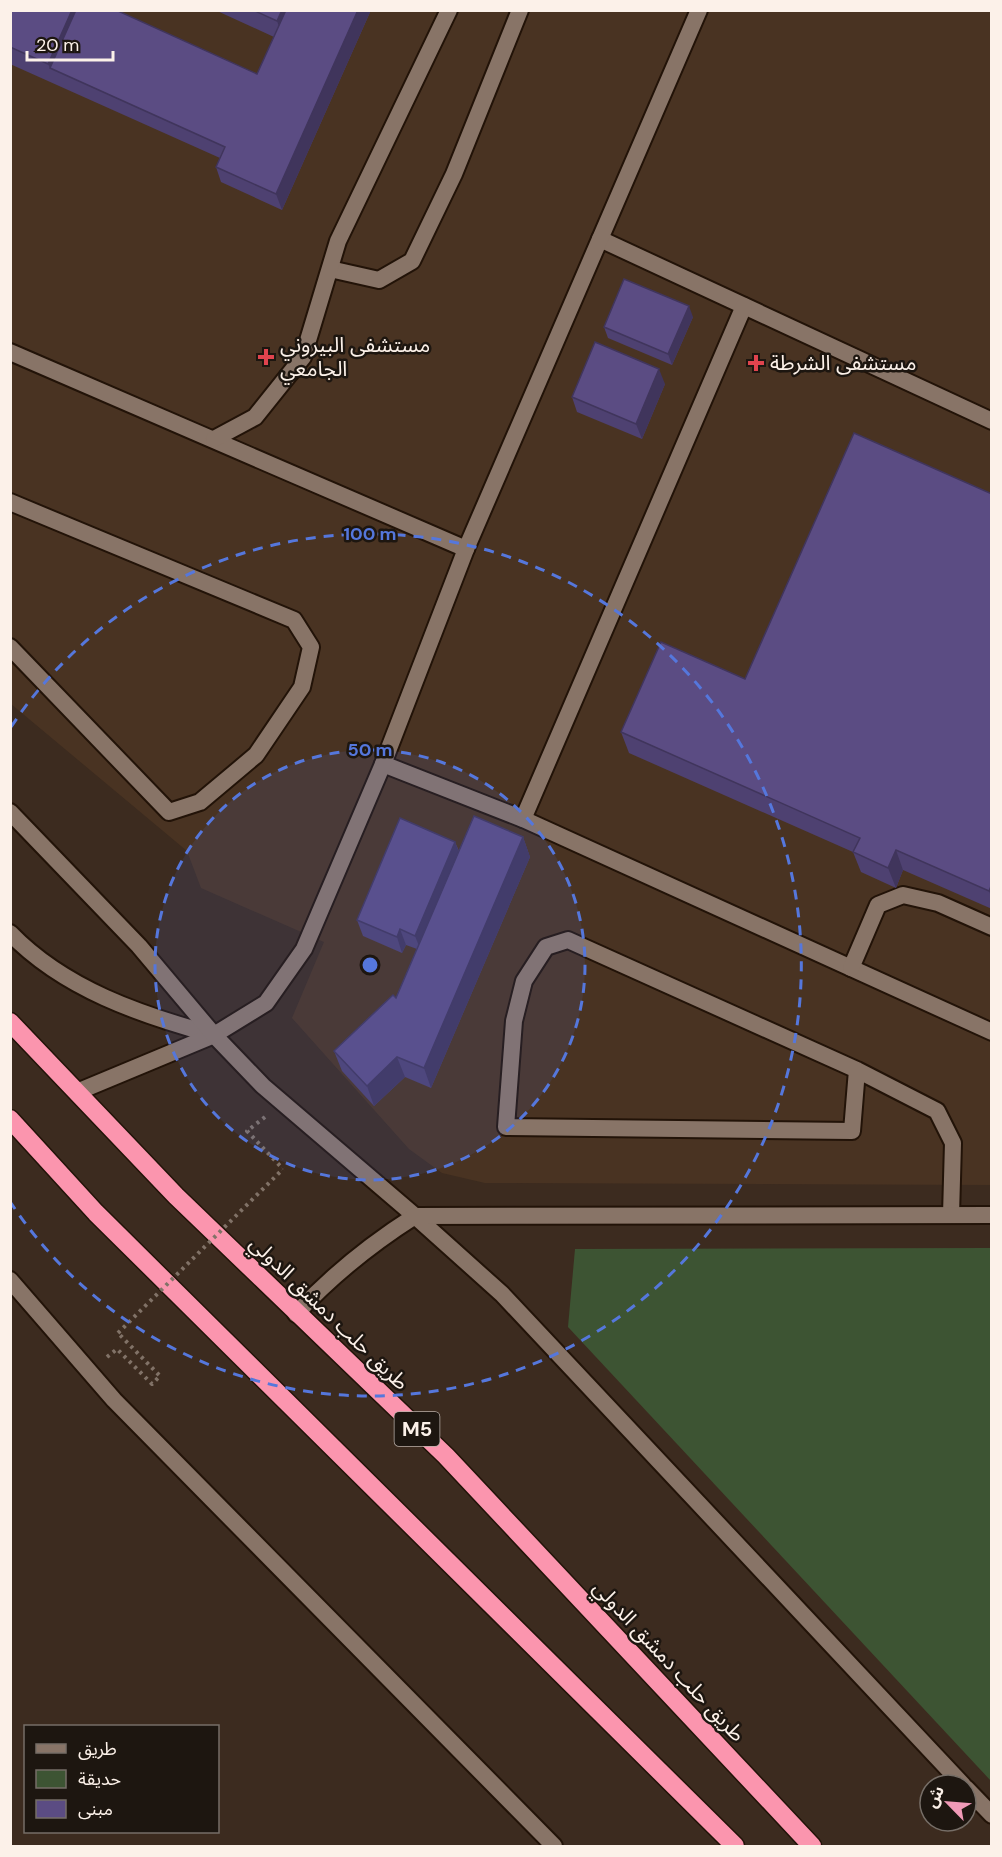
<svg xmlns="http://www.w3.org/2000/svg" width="1002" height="1857" font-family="'DM Sans','Noto Sans Arabic',sans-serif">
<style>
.built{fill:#493322}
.green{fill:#3d5433}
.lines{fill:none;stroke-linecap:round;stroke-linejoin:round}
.service-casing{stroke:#221308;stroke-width:20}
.minor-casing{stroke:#221308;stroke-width:20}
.tertiary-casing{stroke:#221308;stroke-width:20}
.motorway-casing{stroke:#221308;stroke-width:21}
.path{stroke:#817267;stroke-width:4;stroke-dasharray:3 4.5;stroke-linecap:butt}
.service{stroke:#887467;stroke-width:16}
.minor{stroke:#887467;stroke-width:16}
.tertiary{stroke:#887467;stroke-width:16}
.motorway{stroke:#fb95ae;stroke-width:18}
.path-bridge{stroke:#817267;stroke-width:4;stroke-dasharray:3 4.5;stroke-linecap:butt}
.wall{fill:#4e4171}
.shaded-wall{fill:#40355c}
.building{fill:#5b4c83;stroke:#40355c;stroke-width:1.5}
.ring{fill:none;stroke:#5577dc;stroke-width:3;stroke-dasharray:10 8}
.health-dot{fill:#e0444e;stroke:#1d1610;stroke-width:2}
.labels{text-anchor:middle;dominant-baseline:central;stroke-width:5;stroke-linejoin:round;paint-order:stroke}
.shield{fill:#1d1610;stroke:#b9afa8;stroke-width:1.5}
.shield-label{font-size:20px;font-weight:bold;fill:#fcf1e9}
.poi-label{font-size:21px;fill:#fcf1e9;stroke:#1d1610;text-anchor:start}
.street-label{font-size:21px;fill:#fcf1e9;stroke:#1d1610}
.centre{fill:#5577dc;stroke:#1d1610;stroke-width:3}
.ring-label{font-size:18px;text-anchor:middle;font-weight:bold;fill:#5577dc;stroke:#1d1610;stroke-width:5;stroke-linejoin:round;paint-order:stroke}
</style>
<rect width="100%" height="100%" fill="#3c2b1f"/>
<polygon class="built" points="10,11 991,11 991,1185 485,1183 442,1173 409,1149 292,1018 324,942 201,888 187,851 11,704"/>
<polygon class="green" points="991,1248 992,1248 991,1781 568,1327 575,1249"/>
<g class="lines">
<defs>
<g id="service">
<path d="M 10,933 C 64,989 141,1015 214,1035"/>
<polyline points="857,1070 852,1131 506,1127 514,1021 524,981 546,947 568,940 857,1070 937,1111 953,1143 951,1215"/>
</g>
<g id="minor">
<polyline points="600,239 992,421"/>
<polyline points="330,269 379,280 412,261 454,174 520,10"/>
<polyline points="10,352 466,549"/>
<polyline points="214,439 255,417 303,357 338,241 449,10"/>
<polyline points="10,502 294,620 311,647 302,687 256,755 200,802 169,812 10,647"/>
<polyline points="383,764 523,819 992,1032"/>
<polyline points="523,819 744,306"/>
<polyline points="851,968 878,905 903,895 938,903 992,927"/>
<polyline points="77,1092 214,1035 266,1003 304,949 383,764 466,549 699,10"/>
</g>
<g id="tertiary">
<polyline points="10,812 139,946 214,1035 263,1086 415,1216 502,1294 963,1785"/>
<polyline points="10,1280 114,1400 554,1846"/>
<path d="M 296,1314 C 332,1275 371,1244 415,1216 L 992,1215"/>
<polyline points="966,1788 992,1815"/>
</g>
<g id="motorway">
<polyline points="10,1022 176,1196 446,1456 812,1846"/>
<polyline points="10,1119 96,1213 735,1846"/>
</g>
</defs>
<use href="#service" class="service-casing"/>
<use href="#minor" class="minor-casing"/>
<use href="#tertiary" class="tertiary-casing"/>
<use href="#motorway" class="motorway-casing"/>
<g class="path">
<polyline points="265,1117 247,1131 283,1169"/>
<polyline points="107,1357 117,1349 152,1384 160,1376 118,1333"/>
</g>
<use href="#service" class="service"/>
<use href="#minor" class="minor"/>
<use href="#tertiary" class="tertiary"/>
<use href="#motorway" class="motorway"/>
<polyline class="path-bridge" points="118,1333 283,1169"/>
</g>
<g class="wall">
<polygon points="10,10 257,74 274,37 215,10 371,10 282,210 221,182 216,167 220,158 10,64"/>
<polygon points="693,317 672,365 608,338 604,327"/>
<polygon points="665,384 642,439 577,412 572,397"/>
<polygon points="992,494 992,909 903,870 896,888 861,872 853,852 629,753 621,732 745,679"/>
<polygon points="523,837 530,857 431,1088 405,1077 374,1106 342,1071 334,1051 396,998 417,949 406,945 402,953 363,936 357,920 455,842 459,851"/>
</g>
<g class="shaded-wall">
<polygon points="72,10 88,10 50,68 48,64"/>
<polygon points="282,10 298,10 285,42 277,21"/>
<polygon points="358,10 371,10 282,210 276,194"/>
<polygon points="689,306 693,317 672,365 668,354"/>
<polygon points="659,369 665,384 642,439 636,424"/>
<polygon points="523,837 530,857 431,1088 424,1068"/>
<polygon points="455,842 461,857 421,951 415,936"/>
<polygon points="896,850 903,870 896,888 888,868"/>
<polygon points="992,884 992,899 989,891"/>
<polygon points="400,929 406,945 402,953 397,937"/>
<polygon points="397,1057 405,1077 374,1106 367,1086"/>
</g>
<g class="building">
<polygon points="10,10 72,10 48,64 10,47"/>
<polygon points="76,10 116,10 257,74 286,10 358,10 276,194 216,167 225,147 50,68"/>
<polygon points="253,10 282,10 277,21"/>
<polygon points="624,279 689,306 668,354 604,327"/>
<polygon points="595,342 659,369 636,424 572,397"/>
<polygon points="854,433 992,494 992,884 989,891 896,850 888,868 853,852 860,838 621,732 661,642 745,679"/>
<polygon points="474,816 523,837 424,1068 397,1057 367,1086 334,1051 393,995 396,998"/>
<polygon points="400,818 455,842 415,936 400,929 397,937 357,920"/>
</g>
<circle cx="370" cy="965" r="215" fill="#5577dc" fill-opacity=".12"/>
<g class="ring">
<circle cx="370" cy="965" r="215"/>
<path d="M11 727A431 431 0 1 1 11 1203"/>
</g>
<g class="health-dot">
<path d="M263 348h6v6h6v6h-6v6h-6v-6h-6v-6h6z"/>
<path d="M753 354h6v6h6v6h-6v6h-6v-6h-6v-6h6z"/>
</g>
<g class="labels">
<rect class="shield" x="394.5" y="1412" width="45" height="34" rx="4.5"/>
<g class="shield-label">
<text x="417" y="1429">M5</text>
</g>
<g class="poi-label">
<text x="280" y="345">مستشفى البيروني<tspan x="280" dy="24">الجامعي</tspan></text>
<text x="770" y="363">مستشفى الشرطة</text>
</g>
<g class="street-label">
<text transform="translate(329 1313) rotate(44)">طريق حلب دمشق الدولي</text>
<text transform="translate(669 1661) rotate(47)">طريق حلب دمشق الدولي</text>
</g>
</g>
<circle cx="370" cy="965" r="9" class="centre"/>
<g class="ring-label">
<text x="370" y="540">100 m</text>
<text x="370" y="756">50 m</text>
</g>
<rect width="1002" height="1857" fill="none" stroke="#fcf1e9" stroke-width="24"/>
<rect x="24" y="1725" width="195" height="108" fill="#1d1610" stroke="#766e67" stroke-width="1.5"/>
<rect x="36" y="1744" width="30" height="9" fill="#887467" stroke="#766e67" stroke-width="1.5"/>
<text x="78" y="1755" font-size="18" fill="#fcf1e9">طريق</text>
<rect x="36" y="1770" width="30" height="18" fill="#3d5433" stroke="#766e67" stroke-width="1.5"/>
<text x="78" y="1785" font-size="18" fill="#fcf1e9">حديقة</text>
<rect x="36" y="1800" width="30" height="18" fill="#5b4c83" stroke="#766e67" stroke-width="1.5"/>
<text x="78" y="1815" font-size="18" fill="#fcf1e9">مبنى</text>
<g transform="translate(948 1803) rotate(295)"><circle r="28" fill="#1d1610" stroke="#766e67" stroke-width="1.5"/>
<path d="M0-4.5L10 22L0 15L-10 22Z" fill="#f09ab7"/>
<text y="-9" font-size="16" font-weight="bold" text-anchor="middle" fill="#fcf1e9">ش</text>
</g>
<path d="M27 51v9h86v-9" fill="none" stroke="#fcf1e9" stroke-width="3"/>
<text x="36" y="51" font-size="18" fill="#fcf1e9" stroke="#1d1610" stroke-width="4.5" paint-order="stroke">20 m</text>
</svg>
